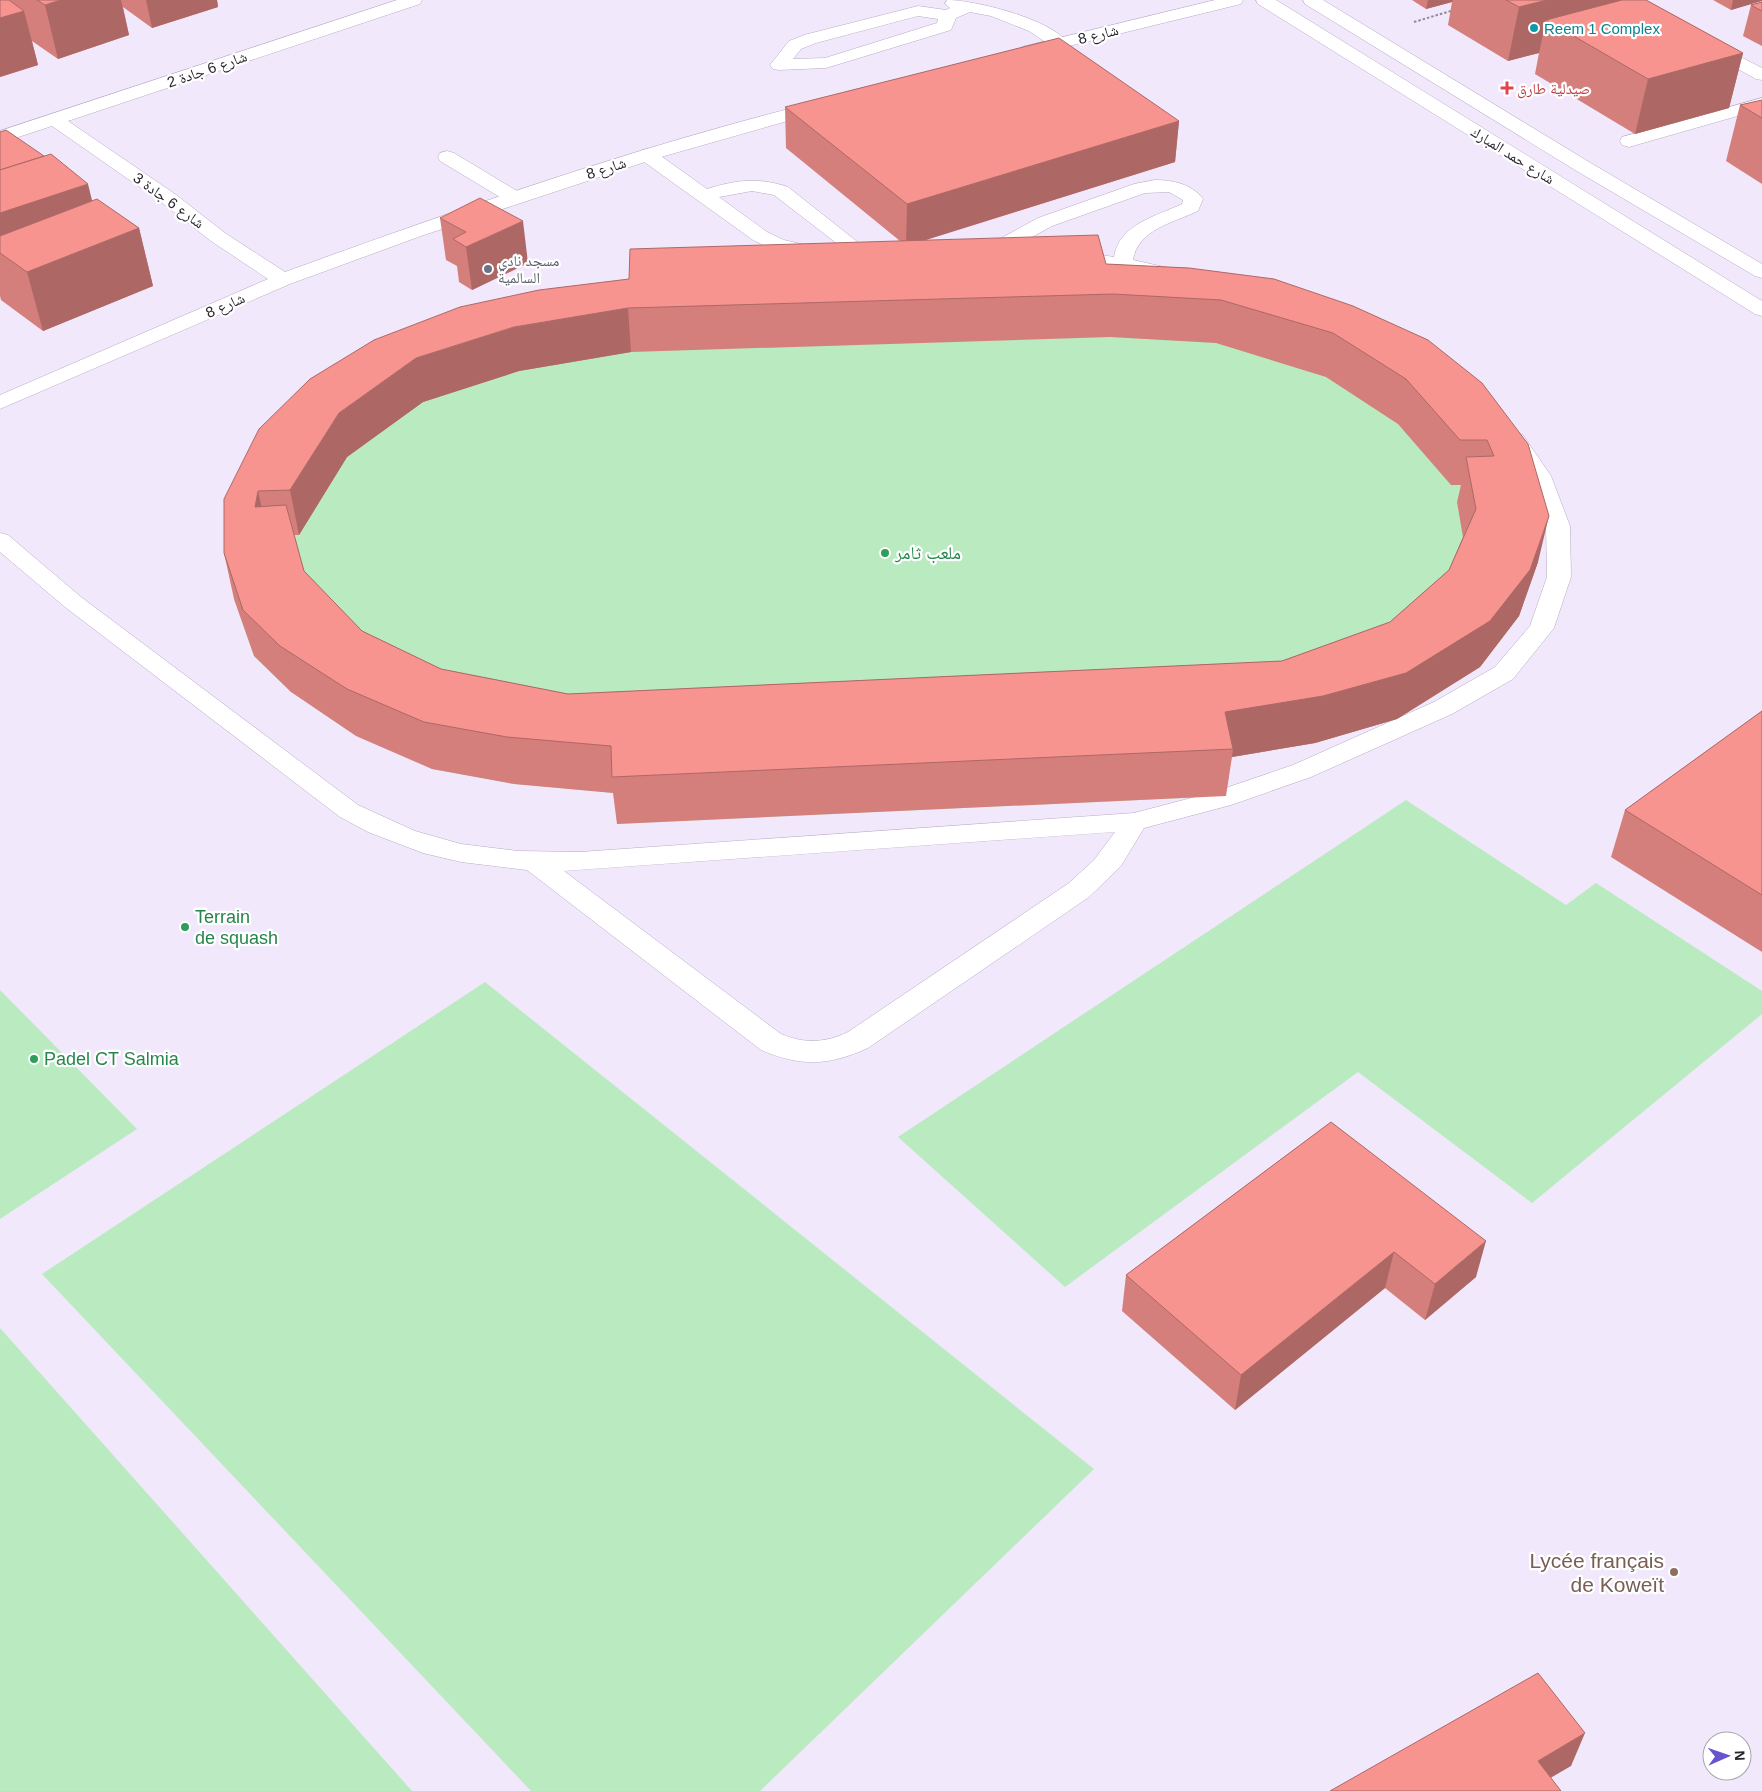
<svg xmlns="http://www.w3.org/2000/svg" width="1762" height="1791" font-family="Arial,'Noto Naskh Arabic',sans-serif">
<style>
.green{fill:#b9eac0}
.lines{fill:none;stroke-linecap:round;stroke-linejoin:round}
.lane-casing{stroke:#b7abc3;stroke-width:1}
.street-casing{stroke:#b7abc3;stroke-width:1}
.secondary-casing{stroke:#b7abc3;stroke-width:1}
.path{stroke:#918a99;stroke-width:2;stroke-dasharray:2.5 2;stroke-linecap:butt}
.lane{fill:#fff;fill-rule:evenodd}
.street{fill:#fff;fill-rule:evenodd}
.secondary{fill:#fff;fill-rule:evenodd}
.wall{fill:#d47f7c;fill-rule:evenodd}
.shaded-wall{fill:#ad6865}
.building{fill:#f79490;stroke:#ad6865;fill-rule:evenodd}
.culture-dot{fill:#0f9aa8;stroke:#fff;stroke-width:2}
.health-dot{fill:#e0444e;stroke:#fff;stroke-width:2}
.worship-dot{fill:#6b7280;stroke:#fff;stroke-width:2}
.leisure-dot{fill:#2e9e5b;stroke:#fff;stroke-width:2}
.education-dot{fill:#8d6e63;stroke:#fff;stroke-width:2}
.labels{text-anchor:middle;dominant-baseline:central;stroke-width:4.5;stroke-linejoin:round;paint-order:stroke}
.far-culture-label{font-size:15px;fill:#0d838f;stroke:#fff;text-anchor:start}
.far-street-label{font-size:15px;fill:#28242d;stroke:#fff}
.far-health-label{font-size:15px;fill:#be3a42;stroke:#fff;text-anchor:start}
.far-worship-label{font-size:15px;fill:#5b616d;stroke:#fff;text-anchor:start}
.leisure-label{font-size:18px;fill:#27864d;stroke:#fff;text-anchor:start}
.near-education-label{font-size:21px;fill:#785e54;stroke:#fff;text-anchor:end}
</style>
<rect width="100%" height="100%" fill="#f2e8fc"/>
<g class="green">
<polygon points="1269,322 1518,489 1538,562 1519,616 1480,667 1397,719 1315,743 1220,759 1226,796 617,824 615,793 514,784 432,769 291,692 254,656 234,599 235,545 466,350"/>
<polygon points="1406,800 1566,905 1596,883 1762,991 1762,1014 1532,1203 1358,1072 1065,1287 898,1137"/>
<polygon points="485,982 1094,1469 760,1791 531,1791 42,1274"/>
<polygon points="0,990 137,1129 0,1219"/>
<polygon points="0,1328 412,1791 0,1791"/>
</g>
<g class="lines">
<defs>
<g id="lane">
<path d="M 947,0 C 975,0 1051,19 1068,43 L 1065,47 L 1059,48 L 1053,47 L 1029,31 L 991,16 L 970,12 L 956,18 L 951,30 L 826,68 L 779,70 L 773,69 L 770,65 L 789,41 L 804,35 L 918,6 L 946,10 L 950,8 L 945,4 ZM 918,16 L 938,19 L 937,23 L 825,58 L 793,59 L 801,49 L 816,43 Z"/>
<polygon points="1762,98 1762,109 1629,147 1622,145 1620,141 1622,137"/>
<path d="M 647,149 L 654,151 L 707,189 C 735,180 759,177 788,187 L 874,255 L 871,259 L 864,261 L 857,259 L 774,195 L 752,191 L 719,197 L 767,232 L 784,240 L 822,249 L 825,253 L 822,257 L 815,259 L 770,248 L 753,240 L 640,159 L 638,155 L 640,151 Z"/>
<polygon points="447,151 454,153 522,194 525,198 522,202 515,204 508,202 440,161 438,157 440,153"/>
<path d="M 1155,180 C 1173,180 1192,184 1203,199 L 1198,211 C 1173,223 1138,229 1133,260 L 1173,269 L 1176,273 L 1173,277 L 1166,279 L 1123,270 L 1068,262 L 1061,260 L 1058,256 L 1061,252 L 1068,250 L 1114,257 C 1119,224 1157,216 1182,204 L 1183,200 L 1169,192 L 1145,193 L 1052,226 L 1001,254 L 994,256 L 987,254 L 984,250 L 987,246 L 1038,218 L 1134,184 Z"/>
<path d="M 1515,433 L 1523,435 L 1551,476 L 1570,526 L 1571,577 L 1554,628 L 1513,679 L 1452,714 L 1311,777 L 1231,805 L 1144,828 L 1121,866 L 1089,897 L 868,1048 C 828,1066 802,1067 761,1050 L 527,870 L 461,862 L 423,853 L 368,832 L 340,817 L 65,607 L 0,552 L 0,533 L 8,535 L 81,597 L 358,805 L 415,831 L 461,844 L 518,851 L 580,852 L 1134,813 L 1214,792 L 1293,765 L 1434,702 L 1495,667 L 1530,626 L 1547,577 L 1546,526 L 1529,476 L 1504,440 L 1507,435 ZM 1115,832 L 1094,860 L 1069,883 L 848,1032 C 825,1043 805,1044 781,1034 L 564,871 Z"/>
</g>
<g id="street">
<path d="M 397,0 L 422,0 L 420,4 L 68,121 L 175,194 L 225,233 L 285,272 C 461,208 638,146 820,101 L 826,102 L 829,106 L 826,110 L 654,159 L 421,236 L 290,284 L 0,409 L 0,395 L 268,279 L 211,241 L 161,202 L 52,126 L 0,143 L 0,131 Z"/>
<polygon points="1215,0 1243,0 1241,4 1028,56 1022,55 1019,51 1022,47"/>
<polygon points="1708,40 1762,68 1762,80 1756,79 1702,49 1699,45 1702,41"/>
</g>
<g id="secondary">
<polygon points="1256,0 1276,0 1762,301 1762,316 1755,314 1258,4"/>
<polygon points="1303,0 1323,0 1589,162 1762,264 1762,278 1755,276 1575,170 1305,4"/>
</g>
</defs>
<use href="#lane" class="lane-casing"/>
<use href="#street" class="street-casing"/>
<use href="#secondary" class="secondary-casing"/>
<polyline class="path" points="1414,22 1454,10"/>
<use href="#lane" class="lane"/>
<use href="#street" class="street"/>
<use href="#secondary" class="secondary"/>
</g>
<g class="wall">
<polygon points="0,0 217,0 218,7 152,28 123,7 129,35 58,59 32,41 38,65 0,77"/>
<polygon points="1412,0 1646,0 1743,53 1729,108 1635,134 1535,74 1539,53 1508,61 1448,25 1452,2 1426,9"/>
<polygon points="1713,0 1762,0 1731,10"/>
<polygon points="1762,2 1762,46 1743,36 1751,5"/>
<polygon points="1762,100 1762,184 1726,161 1740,105"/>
<path d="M 785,107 L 1179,121 L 1175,162 L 926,240 L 1106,264 L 1189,268 L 1482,383 L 1538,562 L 1519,616 L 1480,667 L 1397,719 L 1315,743 L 1232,757 L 1226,796 L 617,824 L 613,793 L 514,784 L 432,769 L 356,736 L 291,692 L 254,656 L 234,599 L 224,553 L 224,499 L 629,279 L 900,241 L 786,148 ZM 1110,337 L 1216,343 L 1326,377 L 1398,424 L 1451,485 L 1461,485 L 1457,502 L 1463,537 L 1449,570 L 1390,622 L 1282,661 L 568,694 L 441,669 L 362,631 L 304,571 L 294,535 L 299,535 L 347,457 L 423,402 L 519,371 L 631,352 Z"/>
<polygon points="0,132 92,201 139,228 153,286 43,331 1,300 0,296"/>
<polygon points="440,218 528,263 472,290 459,282 457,266 446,260"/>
<polygon points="1762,711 1762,952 1611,857 1625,810"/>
<polygon points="1331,1122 1476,1277 1425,1320 1385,1288 1235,1410 1122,1311 1126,1275"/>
</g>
<g class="shaded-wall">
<polygon points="61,0 121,0 129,35 58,59 45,5"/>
<polygon points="146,0 217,0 218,7 152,28"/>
<polygon points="1428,0 1453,0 1452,2 1426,9"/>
<polygon points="1547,0 1627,0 1546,20 1539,53 1508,61 1519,7"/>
<polygon points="1733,0 1762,0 1762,1 1731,10"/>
<polygon points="24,11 38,65 0,77 0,18"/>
<polygon points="1743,53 1729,108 1635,134 1648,79"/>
<polygon points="1179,121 1175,162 906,246 907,204"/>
<polygon points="88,184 102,241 0,253 0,213"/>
<polygon points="523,221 528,263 472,290 466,247"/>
<polygon points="139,228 153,286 43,331 27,272"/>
<polygon points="628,308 631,352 519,371 423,402 347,457 299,535 290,490 339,413 416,358 514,327"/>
<polygon points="258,491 268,536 255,507"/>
<polygon points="1549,516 1538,562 1519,616 1480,667 1397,719 1315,743 1232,757 1233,749 1225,712 1530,570"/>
<polygon points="1486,1241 1476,1277 1425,1320 1435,1284"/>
<polygon points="1394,1252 1385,1288 1235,1410 1241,1375"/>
<polygon points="1585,1733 1571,1766 1528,1791 1538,1761"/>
</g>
<g class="building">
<polygon points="0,0 9,0 24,11 0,18"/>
<polygon points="37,0 61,0 45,5"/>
<polygon points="1506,0 1547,0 1519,7"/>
<polygon points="1622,0 1646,0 1743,53 1648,79 1546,20"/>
<polygon points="1762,2 1762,11 1751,5"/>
<polygon points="1059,38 1179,121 907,204 785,107"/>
<polygon points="1762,100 1762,118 1740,105"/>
<polygon points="6,130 44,156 0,170 0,132"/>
<polygon points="51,154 88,184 0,213 0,170"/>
<polygon points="480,198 523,221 466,247 453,239 466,232 440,218"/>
<polygon points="97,199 139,228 27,272 0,253 0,236"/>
<path d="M 1098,235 L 1106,264 L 1189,268 L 1274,279 L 1353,306 L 1428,340 L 1482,383 L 1528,444 L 1549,516 L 1530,570 L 1490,621 L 1406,673 L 1323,696 L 1225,712 L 1233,749 L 612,777 L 611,746 L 507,737 L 424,722 L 347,689 L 280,646 L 243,610 L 224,553 L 224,499 L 259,429 L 310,379 L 374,340 L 460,307 L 539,290 L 629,279 L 630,249 ZM 1113,294 L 1221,300 L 1333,333 L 1406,379 L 1460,440 L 1487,440 L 1494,456 L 1466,457 L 1476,509 L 1449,570 L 1390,622 L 1282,661 L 568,694 L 441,669 L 362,631 L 304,571 L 286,505 L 255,507 L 258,491 L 290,490 L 339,413 L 416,358 L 514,327 L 628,308 Z"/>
<polygon points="1762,711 1762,895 1625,810"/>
<polygon points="1331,1122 1486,1241 1435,1284 1394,1252 1241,1375 1126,1275"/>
<polygon points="1538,1673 1585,1733 1538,1761 1561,1791 1330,1791"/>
</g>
<circle class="culture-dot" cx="1534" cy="28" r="5"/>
<path class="health-dot" d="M1504.5 80.5h5v5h5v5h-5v5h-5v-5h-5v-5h5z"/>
<circle class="worship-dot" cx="488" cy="269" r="5"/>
<g class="leisure-dot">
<circle cx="885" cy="553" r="5"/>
<circle cx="185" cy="927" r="5"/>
<circle cx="34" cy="1059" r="5"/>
</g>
<circle class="education-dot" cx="1674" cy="1572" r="5"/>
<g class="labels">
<g class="far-culture-label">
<text x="1544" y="28">Reem 1 Complex</text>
</g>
<g class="far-street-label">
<text transform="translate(1098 34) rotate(-14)">شارع 8</text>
<text transform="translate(207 69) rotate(-19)">شارع 6 جادة 2</text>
<text transform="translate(1513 155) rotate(32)">شارع حمد المبارك</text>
<text transform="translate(606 168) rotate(-18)">شارع 8</text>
<text transform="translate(169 200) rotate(36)">شارع 6 جادة 3</text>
<text transform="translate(225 305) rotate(-24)">شارع 8</text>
</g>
<g class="far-health-label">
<text x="1517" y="88">صيدلية طارق</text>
</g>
<g class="far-worship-label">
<text x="498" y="260">مسجد نادي<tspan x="498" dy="17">السالمية</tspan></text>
</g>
<g class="leisure-label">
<text x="895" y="553">ملعب ثامر</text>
<text x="195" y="917">Terrain<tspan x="195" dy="21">de squash</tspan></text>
<text x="44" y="1059">Padel CT Salmia</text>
</g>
<g class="near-education-label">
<text x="1664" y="1560">Lycée français<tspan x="1664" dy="24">de Koweït</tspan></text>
</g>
</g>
<g transform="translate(1727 1756) rotate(88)"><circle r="24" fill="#ffffff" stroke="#a9a7ab"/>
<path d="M0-4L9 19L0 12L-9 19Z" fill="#6655ce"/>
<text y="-8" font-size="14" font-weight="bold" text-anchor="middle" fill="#28242d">N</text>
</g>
</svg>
